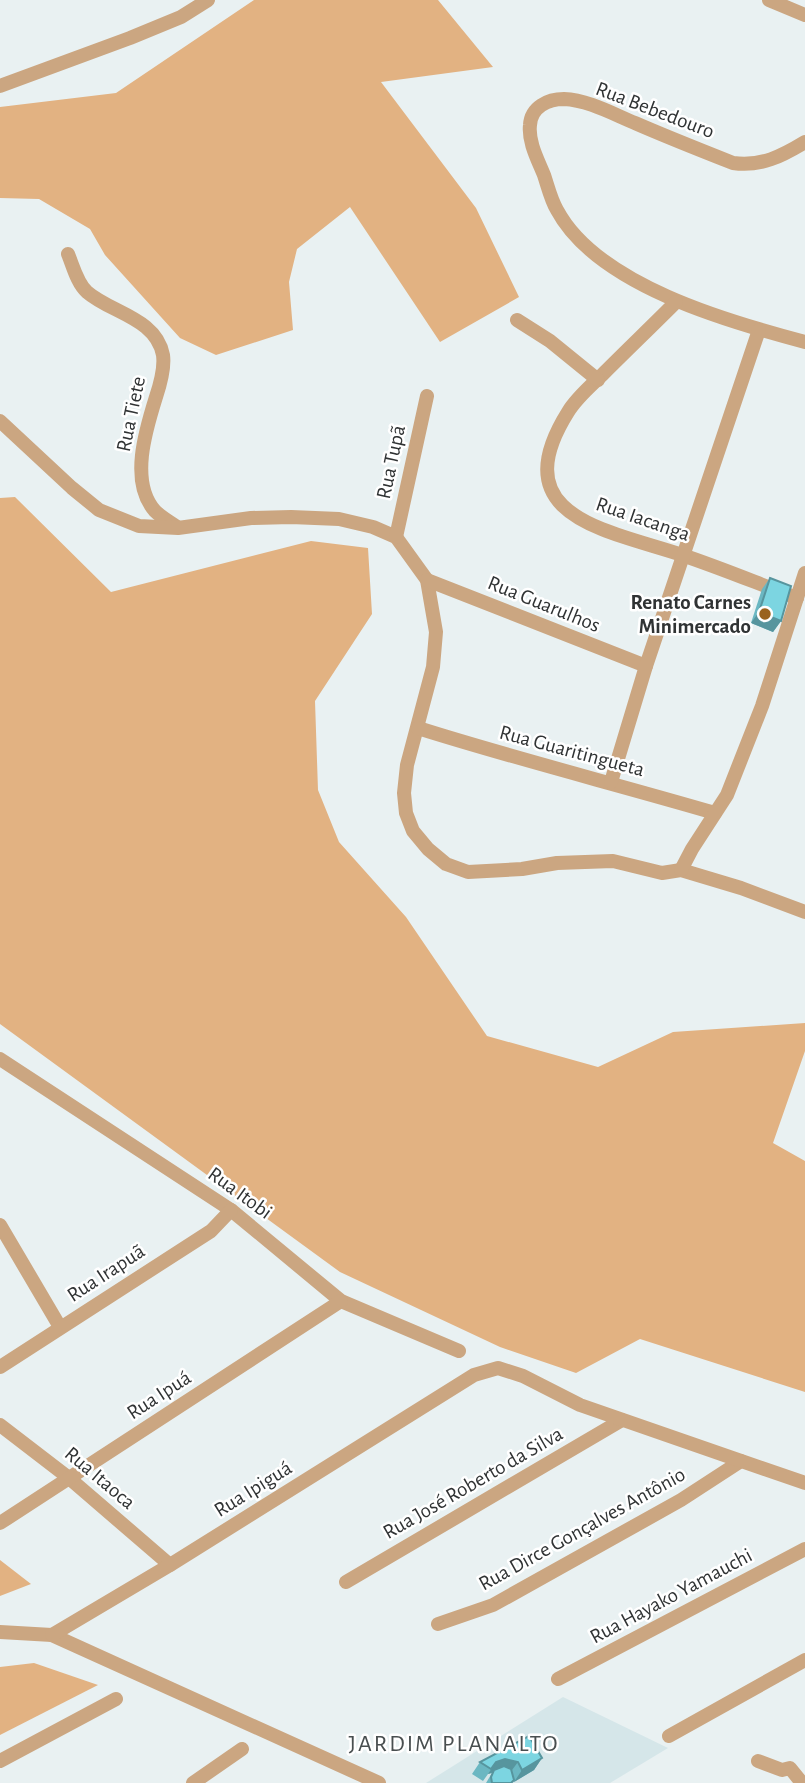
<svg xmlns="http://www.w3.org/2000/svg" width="805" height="1783" font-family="'Alegreya Sans',sans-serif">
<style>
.built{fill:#d5e6e9}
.green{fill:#e2b282}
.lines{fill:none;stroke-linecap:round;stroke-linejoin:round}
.minor{stroke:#cba681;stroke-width:14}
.wall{fill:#6bb7c2}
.shaded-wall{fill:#57959e}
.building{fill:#7cd5e1;stroke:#57959e;stroke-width:2}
.poi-dot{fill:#99621d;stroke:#fff;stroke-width:2.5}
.labels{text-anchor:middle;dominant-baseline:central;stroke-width:5;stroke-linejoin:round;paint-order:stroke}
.street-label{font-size:21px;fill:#303334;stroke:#fff}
.poi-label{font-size:21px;font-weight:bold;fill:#303334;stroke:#fff;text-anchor:end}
.quarter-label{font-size:24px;letter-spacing:2px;fill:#494f50;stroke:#fff}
</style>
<rect width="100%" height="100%" fill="#e9f1f2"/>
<polygon class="built" points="563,1697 668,1748 610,1783 426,1783"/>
<g class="green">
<polygon points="254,0 438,0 493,67 381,82 476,208 519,297 440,342 350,207 297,249 289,282 293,330 216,355 180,338 105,255 90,229 39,199 0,198 0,107 116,93"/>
<polygon points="15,497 111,592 311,541 368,548 372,614 315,701 318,790 339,842 406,917 487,1036 598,1067 673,1032 805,1023 805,1051 773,1143 805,1161 805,1392 640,1339 576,1373 500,1347 340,1272 0,1024 0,498"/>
<polygon points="0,1560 31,1584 0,1596"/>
<polygon points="34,1663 98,1685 0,1735 0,1667"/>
</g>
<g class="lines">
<g class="minor">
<polyline points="769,0 805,15"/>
<polyline points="0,86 130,38 181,17 208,0"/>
<path d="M 805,142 C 782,156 761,167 733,163 C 700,150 667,137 635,123 C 613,114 588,100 564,99 C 548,99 531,107 530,125 C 528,142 538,160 544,175 C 548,187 551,200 557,210 C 597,285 729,322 805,342"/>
<path d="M 68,254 C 73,266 77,283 87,292 C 111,313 156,318 163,355 C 165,369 160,385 156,397 C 146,429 129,482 155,511 C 161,517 170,522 177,527"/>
<path d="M 676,302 C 652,326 628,349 604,373 C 592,385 577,397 568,412 C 502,517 607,530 682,555 C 721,568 759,584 797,598"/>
<polyline points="517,320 550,341 598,380"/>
<polyline points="0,421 72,488 99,510 139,526 178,528 251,518 291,517 339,519 373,527 396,537 427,580 436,632 433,667 407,765 404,793 406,813 413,831 428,849 446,864 468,872 522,869 557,863 613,861 662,873 681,870 741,888 805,912"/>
<polyline points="396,537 427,396"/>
<polyline points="427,580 646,666"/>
<path d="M 418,728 C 516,759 616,784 715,813"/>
<polyline points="611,782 646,666 759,330"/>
<polyline points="681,870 692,849 727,795 762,706 805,573"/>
<polyline points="0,1059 231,1210 341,1301 459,1351"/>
<polyline points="0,1225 60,1327"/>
<polyline points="0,1367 211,1231 231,1210"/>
<polyline points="0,1425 69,1478 170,1565"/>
<polyline points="0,1523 341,1301"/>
<polyline points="346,1582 622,1420"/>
<polyline points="438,1624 493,1605 681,1500 741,1461"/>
<polyline points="0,1632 52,1635 379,1783"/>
<polyline points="52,1635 170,1565 474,1375 498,1368 523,1376 580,1405 805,1483"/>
<polyline points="558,1679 805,1549"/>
<polyline points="669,1736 805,1660"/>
<polyline points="0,1761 116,1699"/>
<polyline points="758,1761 782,1770 790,1768 802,1783"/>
<polyline points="193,1783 242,1749"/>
</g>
</g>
<g class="wall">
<polygon points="770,578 781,621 773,632 751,623 762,589"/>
<polygon points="542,1758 534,1770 514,1782 513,1781 512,1783 486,1783 492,1773 488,1774 483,1781 472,1774 480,1762"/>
</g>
<g class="shaded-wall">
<polygon points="759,612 781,621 773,632 751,623"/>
<polygon points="542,1758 534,1770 514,1782 522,1770"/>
<polygon points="505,1759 518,1762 509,1774 497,1771 488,1774 496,1762"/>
</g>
<g class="building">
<polygon points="770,578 791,586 781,621 759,612"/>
<polygon points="529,1736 542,1758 522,1770 518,1762 505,1759 496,1762 491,1769 480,1762"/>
<polygon points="504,1766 511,1769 514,1780 511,1783 492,1783 491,1777 494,1770"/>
</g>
<circle class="poi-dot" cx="765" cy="614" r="7"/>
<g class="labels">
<g class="street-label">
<text transform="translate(655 110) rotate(21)">Rua Bebedouro</text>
<text transform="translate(131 414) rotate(-78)">Rua Tiete</text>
<text transform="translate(391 462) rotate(-78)">Rua Tupã</text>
<text transform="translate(643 519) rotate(19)">Rua Iacanga</text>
<text transform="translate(544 604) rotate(22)">Rua Guarulhos</text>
<text transform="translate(572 751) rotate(15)">Rua Guaritingueta</text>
<text transform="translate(240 1193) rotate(36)">Rua Itobi</text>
<text transform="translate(106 1273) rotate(-33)">Rua Irapuã</text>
<text transform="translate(159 1395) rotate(-33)">Rua Ipuá</text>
<text transform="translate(100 1478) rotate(40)">Rua Itaoca</text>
<text transform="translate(473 1483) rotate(-30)">Rua José Roberto da Silva</text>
<text transform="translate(253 1489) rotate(-32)">Rua Ipiguá</text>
<text transform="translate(582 1529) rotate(-29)">Rua Dirce Gonçalves Antônio</text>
<text transform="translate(671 1596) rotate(-28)">Rua Hayako Yamauchi</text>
</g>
<g class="poi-label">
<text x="751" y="602">Renato Carnes<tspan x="751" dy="24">Minimercado</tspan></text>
</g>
<g class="quarter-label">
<text x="454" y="1744">JARDIM PLANALTO</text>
</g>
</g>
</svg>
